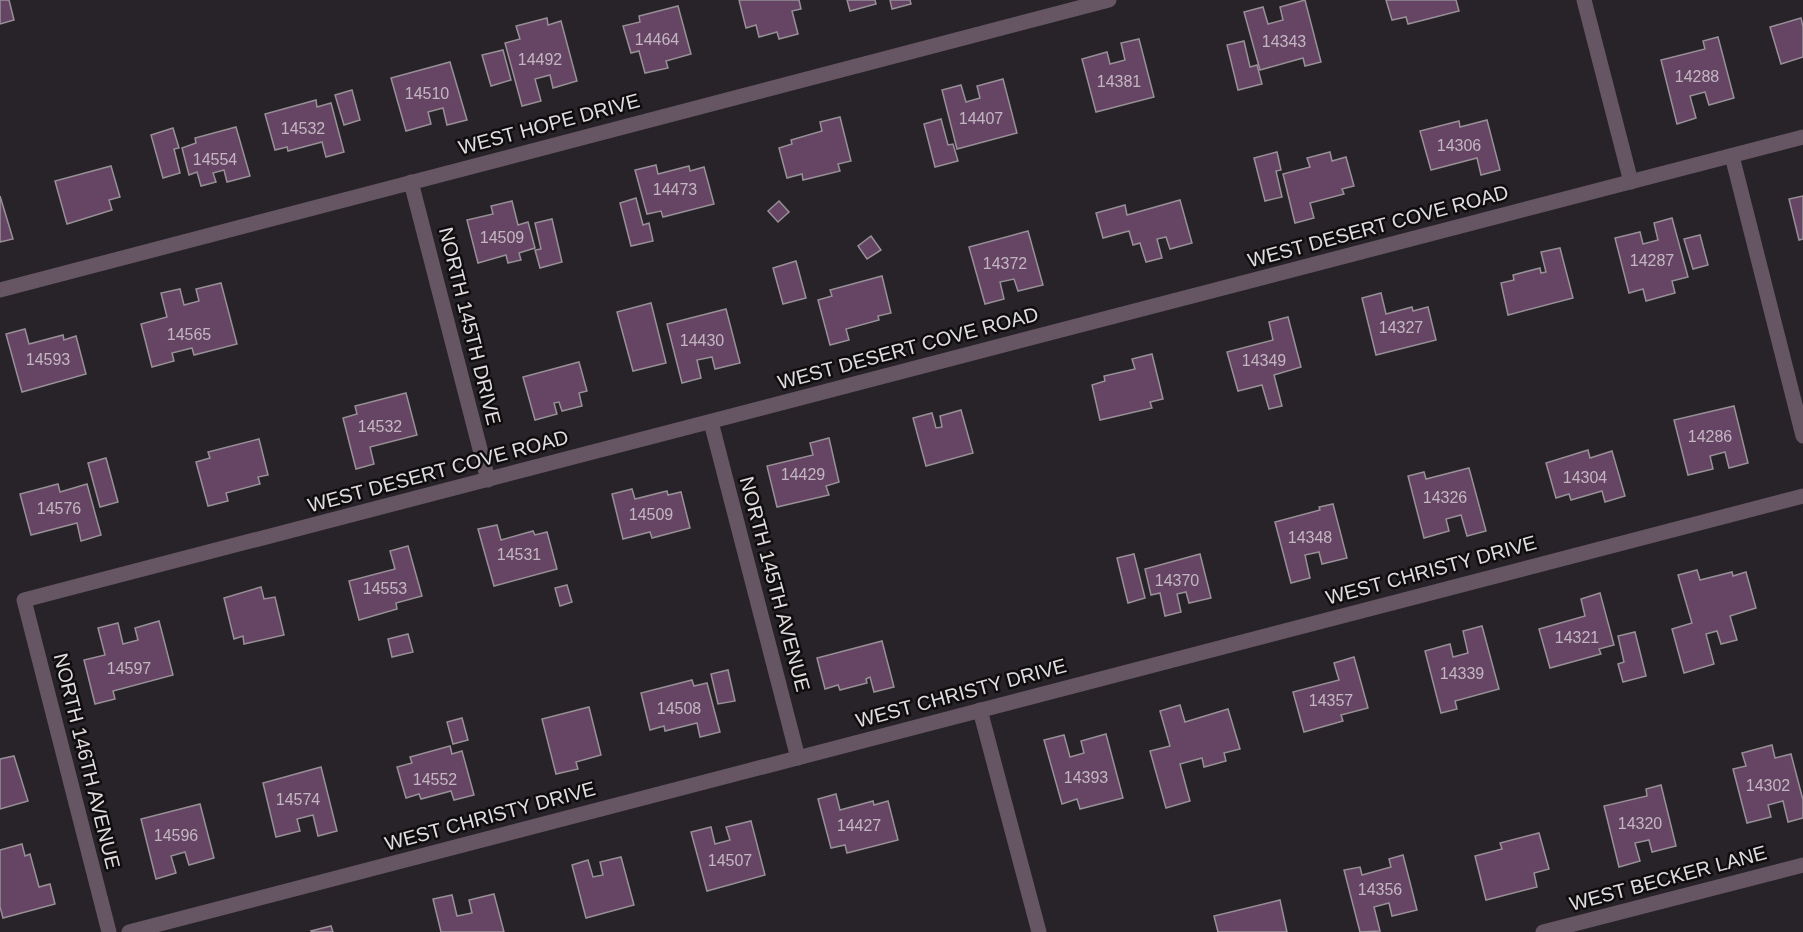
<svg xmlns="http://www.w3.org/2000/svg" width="1803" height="932" font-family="Arial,sans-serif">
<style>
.building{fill:#664464;stroke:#979096;stroke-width:1.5}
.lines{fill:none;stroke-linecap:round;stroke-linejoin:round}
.minor{stroke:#665664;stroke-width:15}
.labels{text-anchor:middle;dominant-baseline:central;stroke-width:5;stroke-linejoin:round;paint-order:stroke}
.number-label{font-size:16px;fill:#c2b7c1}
.street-label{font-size:20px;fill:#e0dde0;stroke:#100d0f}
</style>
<rect width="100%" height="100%" fill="#282328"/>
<g class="building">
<polygon points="0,0 9,0 14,20 0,24"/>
<polygon points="739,0 799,0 801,9 792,11 798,34 779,39 777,32 759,37 756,25 746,28"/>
<polygon points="847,0 875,0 876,4 850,11"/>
<polygon points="890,0 910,0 911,4 892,9"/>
<polygon points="1305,0 1321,62 1305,66 1303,58 1260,70 1244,12 1263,7 1268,24 1283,20 1280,7"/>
<polygon points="1386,0 1456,0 1459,11 1408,24 1406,17 1392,20"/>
<polygon points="678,6 691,54 666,61 668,68 645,73 639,51 631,53 623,26 640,22 639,16"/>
<polygon points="547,18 548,25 561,21 577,81 553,88 550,75 535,79 541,101 522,106 505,43 520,39 516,26"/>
<polygon points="1801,18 1803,27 1803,57 1781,64 1770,27"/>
<polygon points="1718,37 1734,98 1709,105 1705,92 1690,96 1696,118 1677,124 1661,60 1705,49 1703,41"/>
<polygon points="1139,39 1154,97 1096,112 1082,59 1107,52 1110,64 1125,60 1121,43"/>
<polygon points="1244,41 1250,67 1257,65 1262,84 1238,90 1227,45"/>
<polygon points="503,50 511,80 491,86 482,55"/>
<polygon points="450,62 467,120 447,125 443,108 428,112 431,124 406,131 391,78"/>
<polygon points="1003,79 1017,133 957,149 942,90 961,85 966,102 980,98 977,86"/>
<polygon points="352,90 360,120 344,125 335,95"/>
<polygon points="316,100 317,107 331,103 344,152 326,157 322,142 288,151 287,147 275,150 265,114"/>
<polygon points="840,117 851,161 838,164 840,171 803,180 802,174 787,178 779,148 792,144 791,140 822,131 820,122"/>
<polygon points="941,119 948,145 953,144 958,161 935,167 924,124"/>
<polygon points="1487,120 1500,170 1481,175 1477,158 1431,170 1420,131 1459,121 1460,127"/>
<polygon points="236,127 250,176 227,182 224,170 213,173 216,182 201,186 197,172 189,175 182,148 196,143 195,138"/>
<polygon points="173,128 179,148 174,149 180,173 163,178 151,135"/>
<polygon points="1277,152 1281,170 1276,171 1282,197 1265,201 1254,158"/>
<polygon points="1330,152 1332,161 1346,157 1354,186 1342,189 1344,194 1310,203 1314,218 1295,223 1283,174 1310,167 1307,158"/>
<polygon points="656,165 658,174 689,166 690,171 704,167 714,204 663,217 661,211 647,214 635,170"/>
<polygon points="111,166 120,197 109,200 112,210 67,224 55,181"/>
<polygon points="0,196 13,239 0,242"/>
<polygon points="1803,196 1803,239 1799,240 1789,199"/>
<polygon points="636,198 643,225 649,223 653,241 631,246 620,203"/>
<polygon points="1180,200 1192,243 1170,249 1166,237 1157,239 1162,258 1146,262 1140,243 1133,245 1129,231 1103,238 1096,213 1125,205 1127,215"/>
<polygon points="512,201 518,225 528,222 535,248 519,253 521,260 508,263 506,255 478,263 467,220 493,214 491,206"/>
<polygon points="779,201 789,212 778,222 768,211"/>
<polygon points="1672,218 1688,277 1672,281 1675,293 1646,301 1643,289 1629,293 1615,238 1640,232 1643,244 1658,240 1654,223"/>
<polygon points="552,219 562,262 540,268 535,250 541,249 535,223"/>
<polygon points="1028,231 1043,285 1018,291 1014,279 1000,282 1004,299 985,304 969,247"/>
<polygon points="1700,235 1708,265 1693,269 1684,239"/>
<polygon points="871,236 881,250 867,259 858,246"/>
<polygon points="1560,248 1573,298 1508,315 1501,283 1514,280 1513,275 1540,268 1541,273 1546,272 1541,252"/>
<polygon points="796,261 806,298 783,304 773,268"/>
<polygon points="882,276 891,313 878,316 879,320 846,329 849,340 830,345 818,300 832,296 830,290"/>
<polygon points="221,283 237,344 194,355 192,348 172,353 174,361 152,367 141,324 167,317 161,293 180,289 184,305 199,301 196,289"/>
<polygon points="1381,293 1386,314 1412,307 1413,311 1428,307 1436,340 1376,355 1362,298"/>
<polygon points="651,303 666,363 633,371 617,312"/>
<polygon points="726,309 740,363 715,369 712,357 697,360 701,378 682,383 667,324"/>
<polygon points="1288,317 1301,367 1274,375 1282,406 1269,409 1262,385 1238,391 1227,352 1273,340 1269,322"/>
<polygon points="25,329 29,344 63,335 64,340 76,336 86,374 22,392 6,334"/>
<polygon points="1152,354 1163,399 1150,402 1152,408 1100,420 1092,385 1105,381 1104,376 1135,369 1132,359"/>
<polygon points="579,362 587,391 579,393 582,406 562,411 559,402 554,403 557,414 535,420 523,377"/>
<polygon points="406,393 417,435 370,447 374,464 356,469 343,418 357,414 355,406"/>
<polygon points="1734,406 1748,463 1729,468 1725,452 1710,456 1713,469 1688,475 1674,420"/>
<polygon points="961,410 973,453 926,466 913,418 932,413 936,428 942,427 940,416"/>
<polygon points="829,438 839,482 826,486 829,495 777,507 767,466 813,455 810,443"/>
<polygon points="259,439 268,475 258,477 260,484 226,493 228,501 208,506 196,462 210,458 208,452"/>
<polygon points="1588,450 1590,458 1612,451 1625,496 1605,502 1602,491 1571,500 1569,494 1556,498 1546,463"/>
<polygon points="106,458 118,502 100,507 88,463"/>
<polygon points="1469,468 1486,531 1467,536 1461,515 1446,519 1449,531 1424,538 1408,476 1424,472 1426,479"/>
<polygon points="58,484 60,492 87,484 101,535 81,541 77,523 31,535 20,494"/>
<polygon points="632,489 635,499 667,491 668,495 681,492 690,528 652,538 650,532 623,539 612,494"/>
<polygon points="1333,504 1347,558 1322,564 1319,552 1305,555 1310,578 1291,583 1275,522 1320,510 1319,507"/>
<polygon points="497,525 501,540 533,531 535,535 547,532 557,569 494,586 478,529"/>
<polygon points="408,546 422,596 396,603 397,609 359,620 349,581 395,569 390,551"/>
<polygon points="1134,554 1145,598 1128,603 1117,558"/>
<polygon points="1200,554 1211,598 1189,603 1186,592 1177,594 1181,612 1165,616 1160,593 1151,595 1145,569"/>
<polygon points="1697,570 1700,580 1732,572 1733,576 1746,572 1756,608 1730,616 1737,640 1721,644 1717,631 1706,634 1714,664 1684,673 1672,629 1692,623 1678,575"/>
<polygon points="567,585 572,602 560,606 555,588"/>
<polygon points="261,587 264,599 275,597 284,635 244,644 243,636 234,639 224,598"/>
<polygon points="1600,593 1614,645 1599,649 1601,654 1550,668 1539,629 1585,616 1581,599"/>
<polygon points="159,621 173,675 113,691 115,699 95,704 84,660 105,655 98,628 118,623 123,644 138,640 135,628"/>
<polygon points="1482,626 1499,689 1455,701 1457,709 1441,713 1425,651 1450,644 1453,657 1468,653 1463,631"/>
<polygon points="1635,632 1646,676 1623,682 1618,664 1624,662 1618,636"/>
<polygon points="408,634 413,652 392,657 388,639"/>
<polygon points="882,641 894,687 874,692 870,677 866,679 867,683 840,690 838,685 825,689 817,658"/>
<polygon points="1354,657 1368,708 1341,715 1343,721 1304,732 1293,692 1339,680 1334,663"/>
<polygon points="728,670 735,701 718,704 711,674"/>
<polygon points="692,680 694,686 707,683 720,732 700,737 697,723 665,731 664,726 650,730 641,693"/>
<polygon points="1180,705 1185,722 1228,709 1240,749 1224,753 1226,761 1204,767 1202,758 1180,764 1190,801 1166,808 1150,751 1170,746 1160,711"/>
<polygon points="589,707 601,755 576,762 578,769 556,774 542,719"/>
<polygon points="462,718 468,740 453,744 447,722"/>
<polygon points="1106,734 1123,798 1080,809 1077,799 1062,804 1044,740 1064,735 1070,757 1084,753 1081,741"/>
<polygon points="1772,745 1775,758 1791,754 1803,800 1803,818 1788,822 1783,801 1768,805 1771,817 1747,823 1733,769 1746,766 1742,753"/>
<polygon points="450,746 452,754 462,751 474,795 454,800 451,791 421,799 419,794 406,798 397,767 412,763 410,757"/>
<polygon points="14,756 28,801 0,809 0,759"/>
<polygon points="321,767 337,831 318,836 313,815 297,819 300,831 276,837 263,783"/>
<polygon points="1661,785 1676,846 1652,852 1649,840 1635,843 1640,861 1619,867 1604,806 1647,796 1646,789"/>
<polygon points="836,794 840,810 873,801 874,805 888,801 898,840 847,853 845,845 831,848 818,799"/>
<polygon points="200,804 214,858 189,865 185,852 171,856 176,873 156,879 141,819"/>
<polygon points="751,821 765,875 707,891 691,832 711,827 715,844 730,840 726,827"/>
<polygon points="1539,833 1549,869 1534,873 1537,887 1486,900 1475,856 1502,849 1500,843"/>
<polygon points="22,844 25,856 30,854 39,887 50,884 55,904 3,918 0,907 0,850"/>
<polygon points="1403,855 1417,910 1392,916 1389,903 1374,907 1380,931 1360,932 1344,870 1360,867 1362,875 1391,867 1389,859"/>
<polygon points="621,857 634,905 586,918 572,865 588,860 593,877 603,875 600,862"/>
<polygon points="494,894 504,932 441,932 433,899 452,895 457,916 472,913 469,900"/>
<polygon points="1280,900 1287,932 1218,932 1214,916"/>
<polygon points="331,926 333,932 312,932 311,931"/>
</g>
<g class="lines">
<g class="minor">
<polyline points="1584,0 1631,182"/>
<polyline points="1732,156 1803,436"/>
<polyline points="411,182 488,480"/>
<polyline points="0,290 1109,0"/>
<polyline points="711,422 798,758"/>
<polyline points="980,710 1039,932"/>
<polyline points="109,932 24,600 1803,137"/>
<polyline points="129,932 1803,496"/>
<polyline points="1543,932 1803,865"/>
</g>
</g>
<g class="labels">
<g class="number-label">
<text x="657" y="39">14464</text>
<text x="1284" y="41">14343</text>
<text x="540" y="59">14492</text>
<text x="1697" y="76">14288</text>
<text x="1119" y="81">14381</text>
<text x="427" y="93">14510</text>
<text x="981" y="118">14407</text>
<text x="303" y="128">14532</text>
<text x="1459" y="145">14306</text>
<text x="215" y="159">14554</text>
<text x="675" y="189">14473</text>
<text x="502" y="237">14509</text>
<text x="1652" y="260">14287</text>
<text x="1005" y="263">14372</text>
<text x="1401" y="327">14327</text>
<text x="189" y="334">14565</text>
<text x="702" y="340">14430</text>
<text x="48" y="359">14593</text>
<text x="1264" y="360">14349</text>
<text x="380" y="426">14532</text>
<text x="1710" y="436">14286</text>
<text x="803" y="474">14429</text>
<text x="1585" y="477">14304</text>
<text x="1445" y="497">14326</text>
<text x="59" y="508">14576</text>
<text x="651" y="514">14509</text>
<text x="1310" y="537">14348</text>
<text x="519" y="554">14531</text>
<text x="1177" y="580">14370</text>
<text x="385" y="588">14553</text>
<text x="1577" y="637">14321</text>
<text x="129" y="668">14597</text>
<text x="1462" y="673">14339</text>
<text x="1331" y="700">14357</text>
<text x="679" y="708">14508</text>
<text x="1086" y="777">14393</text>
<text x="435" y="779">14552</text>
<text x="1768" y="785">14302</text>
<text x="298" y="799">14574</text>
<text x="1640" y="823">14320</text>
<text x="859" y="825">14427</text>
<text x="176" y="835">14596</text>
<text x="730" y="860">14507</text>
<text x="1380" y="889">14356</text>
</g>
<g class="street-label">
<text transform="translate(549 124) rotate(-15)">WEST HOPE DRIVE</text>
<text transform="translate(1378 226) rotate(-15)">WEST DESERT COVE ROAD</text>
<text transform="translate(470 326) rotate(76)">NORTH 145TH DRIVE</text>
<text transform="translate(908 348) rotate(-15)">WEST DESERT COVE ROAD</text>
<text transform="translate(438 471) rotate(-15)">WEST DESERT COVE ROAD</text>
<text transform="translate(1431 570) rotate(-15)">WEST CHRISTY DRIVE</text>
<text transform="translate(775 584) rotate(75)">NORTH 145TH AVENUE</text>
<text transform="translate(961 693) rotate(-15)">WEST CHRISTY DRIVE</text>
<text transform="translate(87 761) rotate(76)">NORTH 146TH AVENUE</text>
<text transform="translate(490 816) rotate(-15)">WEST CHRISTY DRIVE</text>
<text transform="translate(1668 878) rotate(-15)">WEST BECKER LANE</text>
</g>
</g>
</svg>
